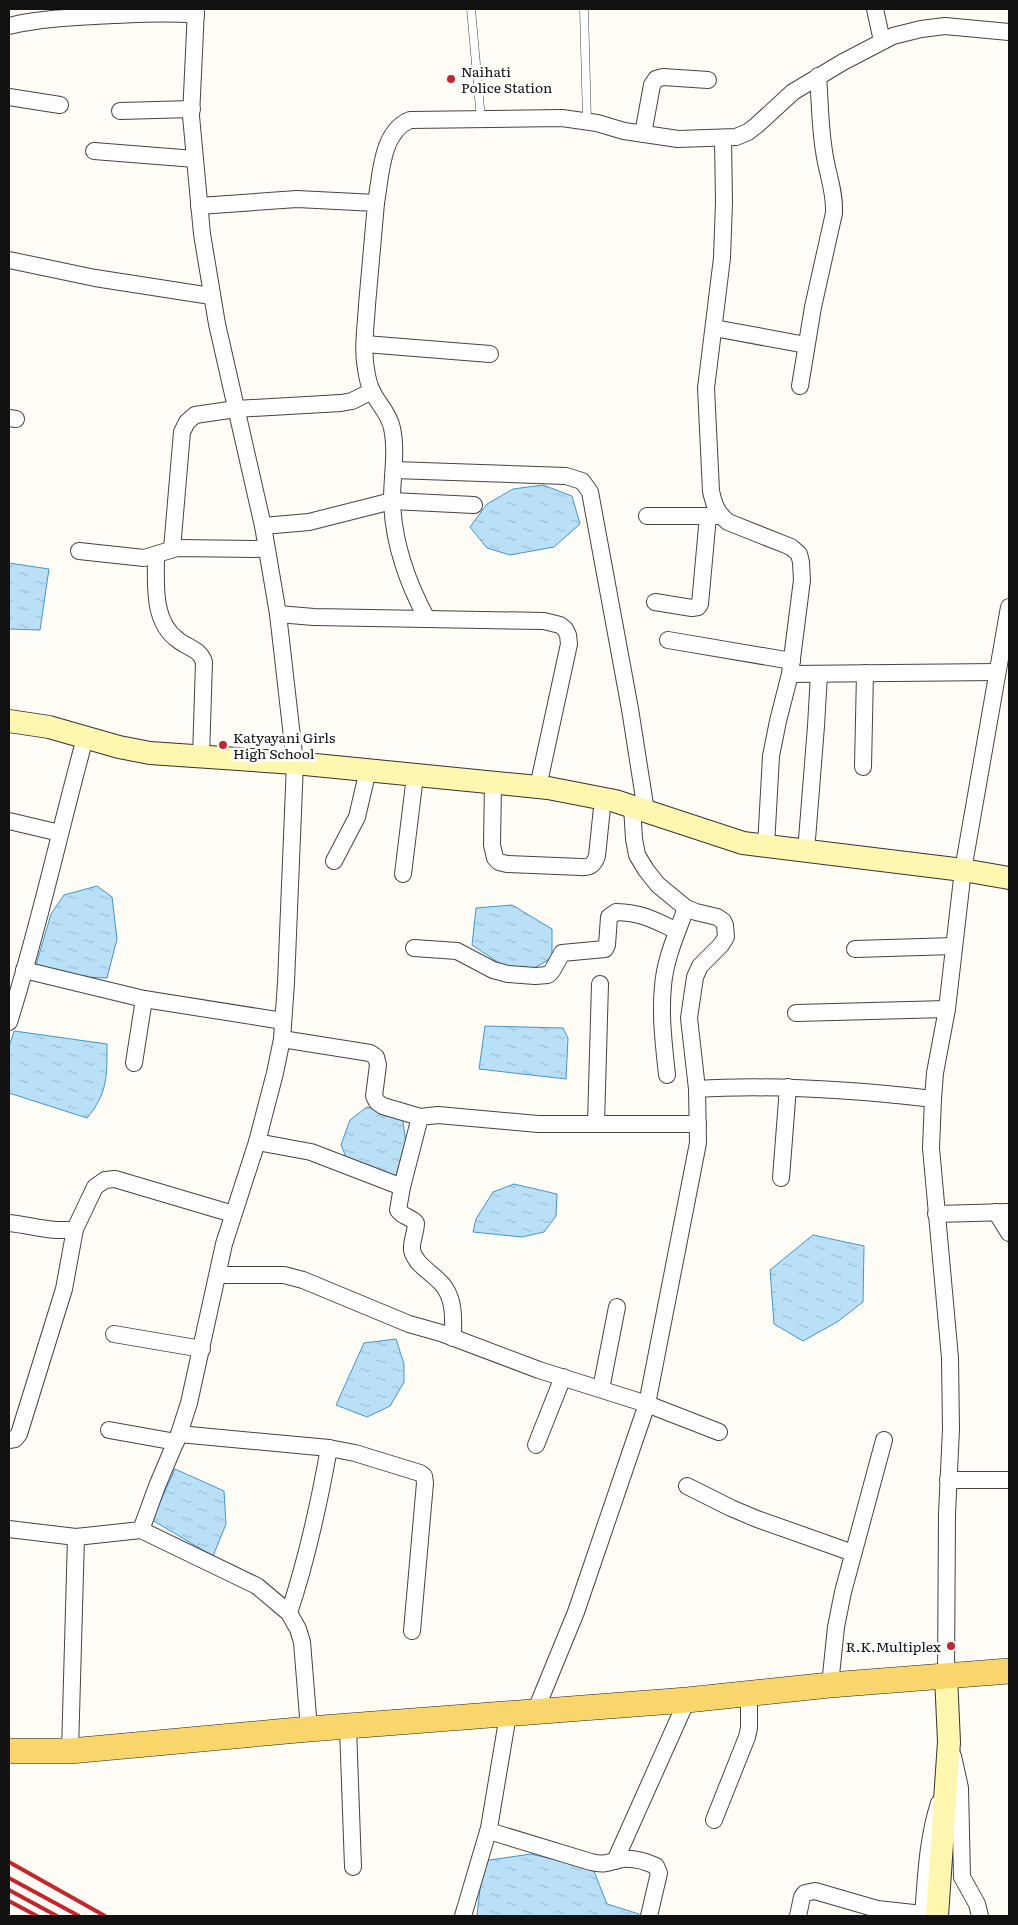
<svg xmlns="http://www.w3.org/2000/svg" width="1018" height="1925" font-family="Literata,serif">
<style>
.water{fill:url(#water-ripples);stroke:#3f96cf}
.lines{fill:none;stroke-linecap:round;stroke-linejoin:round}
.lane-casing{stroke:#444;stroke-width:9}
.street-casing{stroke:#444;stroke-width:18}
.secondary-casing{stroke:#333;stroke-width:24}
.primary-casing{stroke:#222;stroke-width:26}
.lane{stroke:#fff;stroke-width:8}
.street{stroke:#fff;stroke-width:16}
.secondary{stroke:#fff6b0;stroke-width:22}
.primary{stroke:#f9d66b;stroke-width:25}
.rail{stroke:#c4262e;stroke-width:4}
.poi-dot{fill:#c4262e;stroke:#fff;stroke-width:2}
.labels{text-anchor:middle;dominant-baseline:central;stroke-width:5;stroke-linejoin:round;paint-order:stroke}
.poi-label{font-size:14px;fill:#111;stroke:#fff;text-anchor:start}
</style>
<defs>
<pattern id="water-ripples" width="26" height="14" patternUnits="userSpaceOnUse" patternTransform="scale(1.25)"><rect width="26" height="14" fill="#b9e0f7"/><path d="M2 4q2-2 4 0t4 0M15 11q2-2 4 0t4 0" fill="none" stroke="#9ebfd3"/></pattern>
</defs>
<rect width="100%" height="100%" fill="#fffdf5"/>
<g class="water">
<polygon points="543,485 572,496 580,524 554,547 510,555 487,548 470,527 487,504 513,489"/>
<polygon points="9,563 49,569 40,630 9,629"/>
<polygon points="97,886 112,897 117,939 107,978 82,977 36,965 51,914 64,895"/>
<polygon points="512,905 552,929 552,958 532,969 507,968 472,945 476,908"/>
<polygon points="485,1026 563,1028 568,1038 566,1079 479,1069"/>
<path d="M 14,1031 L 107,1044 C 107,1075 108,1093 87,1118 L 9,1093 L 9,1047 Z"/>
<polygon points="367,1107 402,1114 406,1144 395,1179 349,1164 341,1145 350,1120"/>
<polygon points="514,1184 557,1194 556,1216 544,1232 522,1237 473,1232 476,1219 493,1192"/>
<polygon points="813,1235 864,1246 863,1302 837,1322 803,1341 774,1324 770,1270"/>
<polygon points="396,1339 404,1364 404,1382 390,1406 367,1417 336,1405 364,1343"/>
<polygon points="175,1469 224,1491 226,1524 213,1556 152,1520"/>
<polygon points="531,1854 593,1869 607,1904 639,1914 639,1916 477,1916 483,1861"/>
</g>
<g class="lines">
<defs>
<g id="lane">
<polyline points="471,9 481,119"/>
<polyline points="584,9 587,121"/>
</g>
<g id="street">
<polyline points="875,9 882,41"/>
<path d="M 9,26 C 43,18 77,17 112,15 C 140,14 168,12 196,15"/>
<polyline points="9,97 60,105"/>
<polyline points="120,111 192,109"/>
<polyline points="643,134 652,85 656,79 663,77 708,80"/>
<path d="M 723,138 L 724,202 L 722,258 L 706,388 L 711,491 C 714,505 717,513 728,522 L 791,547 L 799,554 L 801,562 L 802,580 L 790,674 L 778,721 L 771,756 L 766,846"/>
<polyline points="94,151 195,159"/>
<path d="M 376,203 C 381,175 381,132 410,120 L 562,118 L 597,123 L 624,131 L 678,139 L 736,137 L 748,132 L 757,125 L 793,92 L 843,62 L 893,36 L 921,29 L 945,26 L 1009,32"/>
<path d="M 199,206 L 297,199 L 376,203 C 373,237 370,271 367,305 C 366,326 362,348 366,369 C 367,376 369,385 372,391 C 378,404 389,413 392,428 C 397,451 392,476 392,500 C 393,542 407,582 427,619"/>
<polyline points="9,260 95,278 211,296"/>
<polyline points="714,328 806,345"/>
<polyline points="365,344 490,354"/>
<path d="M 800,386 L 813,307 L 834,213 C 835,190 827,174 824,151 C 820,127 820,101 818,76"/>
<polyline points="9,418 16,419"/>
<polyline points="394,470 566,476 582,481 590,492 630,709 646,811"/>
<polyline points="647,516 718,516"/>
<polyline points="263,526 309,522 392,501 474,505"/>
<polyline points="172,549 182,432 187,422 195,415 236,409 341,403 352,401 372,391"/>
<polyline points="79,551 144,558 177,548 266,549"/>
<path d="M 156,556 C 156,583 152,622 178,640 C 188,648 200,649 204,662 L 201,757"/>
<polyline points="655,602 692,608 698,607 700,604 708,516"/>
<polyline points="278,614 314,617 544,621 560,625 565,629 568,635 569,644 538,787"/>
<polyline points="668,640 792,661"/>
<polyline points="790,674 997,672"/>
<polyline points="863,767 865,673"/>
<path d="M 493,783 L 492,845 L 495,858 L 499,862 L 507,864 L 581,867 C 590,868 594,865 597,856 L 603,798"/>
<polyline points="9,821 60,833"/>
<polyline points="806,852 816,726 819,674"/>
<polyline points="334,861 357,817 368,770"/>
<polyline points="403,874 415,776"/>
<path d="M 414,948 L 457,951 L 493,970 L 508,974 L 535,976 L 548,975 L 552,971 L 562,953 L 605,949 L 607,945 L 609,917 L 616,912 C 643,913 654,920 677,931"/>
<polyline points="855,949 954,946"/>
<polyline points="24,970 144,999 134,1063"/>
<polyline points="144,999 283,1021"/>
<polyline points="796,1013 947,1009"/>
<path d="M 9,1022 C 39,928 59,833 85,738"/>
<polyline points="282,1039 370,1053 376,1057 378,1065 374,1096 377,1102 383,1106 420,1117"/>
<path d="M 667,1075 C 664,1046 660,1016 663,986 C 665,959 677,933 686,908"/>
<path d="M 697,1089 C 776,1084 855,1090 933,1099"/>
<polyline points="596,1123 600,984"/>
<path d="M 257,1142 L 311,1152 L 402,1187 L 398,1210 C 403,1217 411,1217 416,1223 C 416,1232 411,1242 412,1250 C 415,1266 437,1275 445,1288 C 455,1303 453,1321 453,1338"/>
<polyline points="781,1178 788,1087"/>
<polyline points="402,1187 420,1117 438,1115 538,1124 698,1124"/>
<polyline points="996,1212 1009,1233"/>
<polyline points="936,1214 1009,1212"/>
<path d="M 9,1223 C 31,1225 53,1233 75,1229 L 95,1187 L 105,1180 L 115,1179 L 233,1214"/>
<polyline points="218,1275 284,1275 303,1280 409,1324 441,1333 539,1370 647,1404 719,1432"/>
<polyline points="114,1334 202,1349"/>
<polyline points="601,1389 617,1307"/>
<polyline points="109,1430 176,1442"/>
<polyline points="179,1434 329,1448 355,1453 420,1473 424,1476 425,1483 412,1631"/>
<polyline points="9,1440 15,1439 19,1434 64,1289 75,1229"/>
<polyline points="536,1445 563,1377"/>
<polyline points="948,1480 1009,1480"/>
<polyline points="687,1486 731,1508 757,1519 853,1553"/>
<polyline points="9,1529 76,1537 141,1530 257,1586 289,1613 298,1629 302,1642 309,1729"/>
<polyline points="141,1530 157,1486 179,1434 189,1403 224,1244 257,1142 275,1073 282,1039 286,983 295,763 278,614 263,526 217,324 202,234 191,116 196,9"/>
<path d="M 289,1613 C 307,1559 319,1504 329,1448"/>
<polyline points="946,1676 947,1514 951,1429 950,1358 931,1148 933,1099 935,1073 947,1009 963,870 1009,607"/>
<polyline points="830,1685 836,1627 843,1592 884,1440"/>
<polyline points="535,1712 576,1612 647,1404 698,1143 697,1089 689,1018 695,977 700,966 721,945 726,937 725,925 723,921 717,917 696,912 686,908 658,885 646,870 637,855 634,839 632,806"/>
<polyline points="348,1727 353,1867"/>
<polyline points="70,1751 76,1537"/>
<polyline points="953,1756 960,1788 962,1877 977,1904 980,1916"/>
<polyline points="714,1820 747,1737 749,1728 749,1693"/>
<path d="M 489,1831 L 591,1862 C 607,1866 609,1861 623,1859 C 633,1858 647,1862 656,1866 L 659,1873 L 649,1916"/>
<polyline points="615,1861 687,1700"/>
<polyline points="463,1916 489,1828 508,1715"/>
<polyline points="798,1916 802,1897 805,1893 815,1891 877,1909 923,1914"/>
<path d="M 923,1916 C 926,1878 927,1841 939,1803"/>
</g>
<g id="secondary">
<polyline points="9,721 49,727 119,747 150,753 295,763 548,788 615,801 743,843 963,870 1009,878"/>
<polyline points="937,1916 949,1742 946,1676"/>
</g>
<polyline id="primary" points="9,1751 70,1751 309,1729 687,1700 830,1685 1009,1671"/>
</defs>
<use href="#lane" class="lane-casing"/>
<use href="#street" class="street-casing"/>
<use href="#secondary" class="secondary-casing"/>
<use href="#primary" class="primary-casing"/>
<use href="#lane" class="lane"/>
<use href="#street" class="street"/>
<use href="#secondary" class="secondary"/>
<use href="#primary" class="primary"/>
<g class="rail">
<polyline points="9,1862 105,1916"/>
<polyline points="9,1878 79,1916"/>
<polyline points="9,1890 57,1916"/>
<polyline points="9,1901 37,1916"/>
</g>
</g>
<g class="poi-dot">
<circle cx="451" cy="79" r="5"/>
<circle cx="223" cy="745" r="5"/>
<circle cx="951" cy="1646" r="5"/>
</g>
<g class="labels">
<g class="poi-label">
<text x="461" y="71">Naihati<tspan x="461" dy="16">Police Station</tspan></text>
<text x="233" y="737">Katyayani Girls<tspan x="233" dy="16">High School</tspan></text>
<text x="941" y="1646" text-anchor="end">R.K.Multiplex</text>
</g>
</g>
<rect width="1018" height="1925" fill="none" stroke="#111111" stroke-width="20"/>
</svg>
